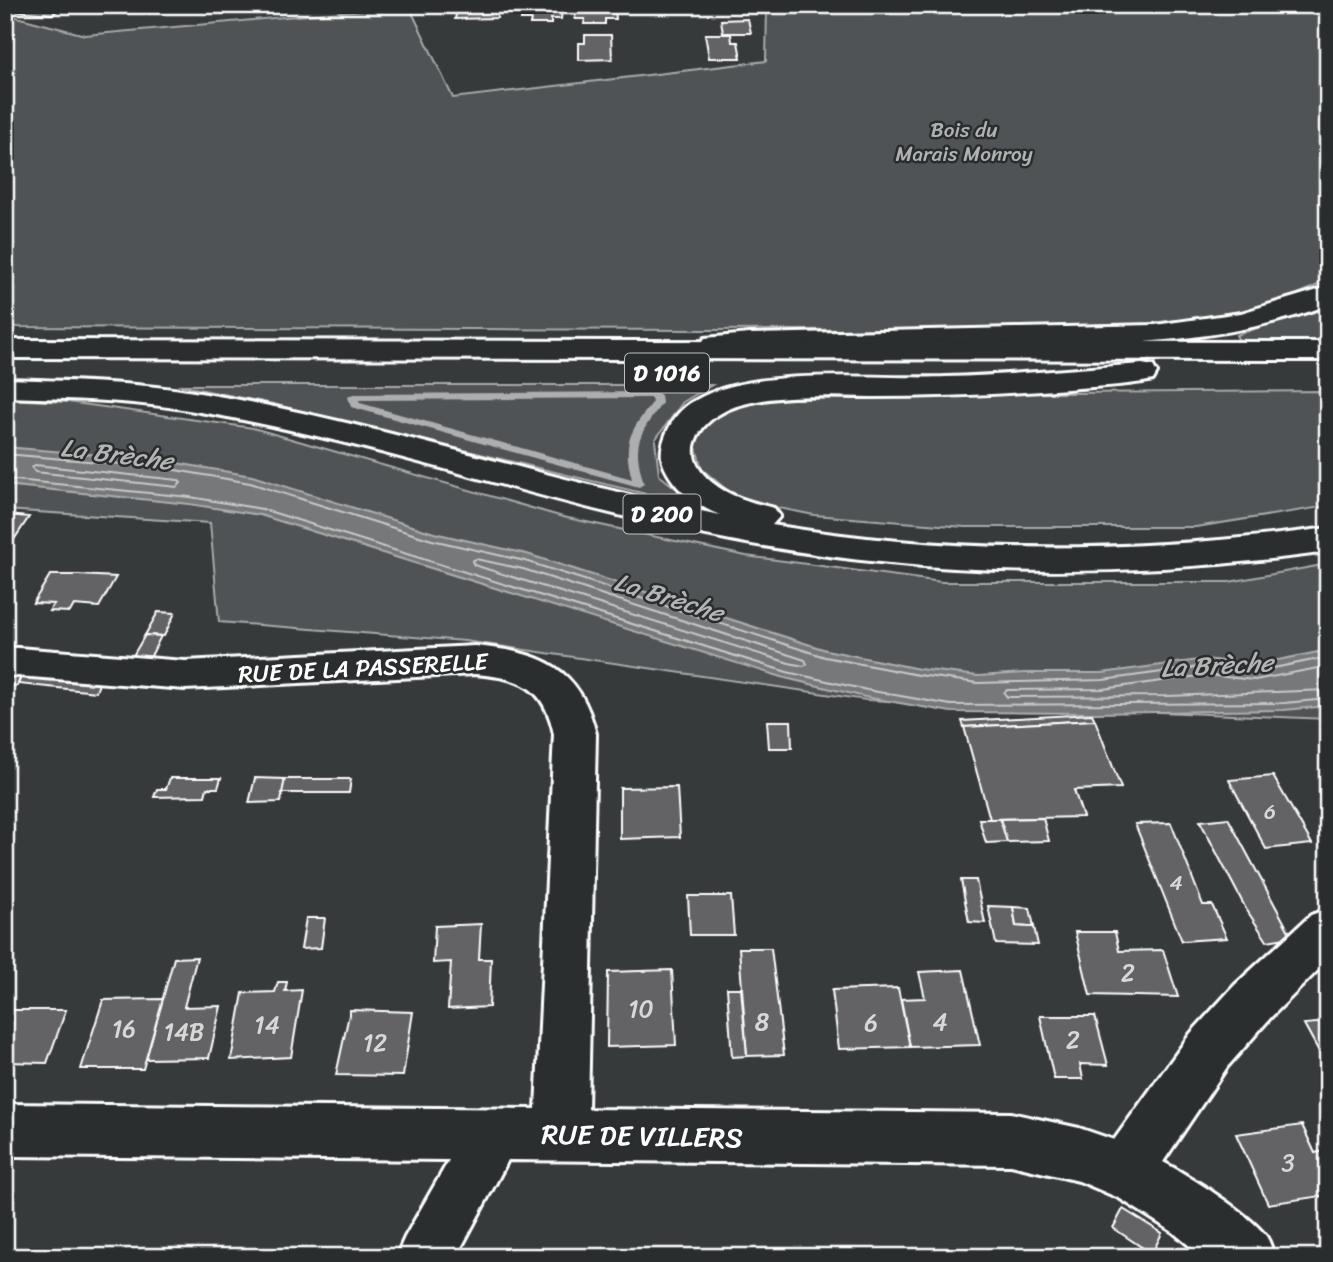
<svg xmlns="http://www.w3.org/2000/svg" width="1333" height="1262" font-family="Sriracha,sans-serif">
<style>
.green{fill:#505354;stroke:#a8a9aa;stroke-width:2}
.water{fill:#767879;stroke:#adaeaf;stroke-width:2}
.lines{fill:none;stroke-linecap:round;stroke-linejoin:round}
.shore{stroke:#c8c9c9;stroke-width:2}
.stream{fill:#adaeaf;fill-rule:evenodd}
.building{fill:#636465;stroke:#fff;stroke-width:2}
.minor-casing{stroke:#fff;stroke-width:6}
.major-casing{stroke:#fff;stroke-width:6}
.highway-casing{stroke:#fff;stroke-width:6}
.minor{fill:#2a2d2e;fill-rule:evenodd}
.major{fill:#2a2d2e;fill-rule:evenodd}
.highway{fill:#2a2d2e;fill-rule:evenodd}
.labels{text-anchor:middle;dominant-baseline:central;stroke-width:5;stroke-linejoin:round;paint-order:stroke}
.far-park-label{font-size:21px;fill:#b0b2b2;stroke:#2a2d2e}
.number-label{font-size:21px;fill:#d8d8d8}
.shield{fill:#2a2d2e;stroke:#bfc0c0;stroke-width:2}
.shield-label{font-size:23px;font-weight:bold;fill:#fff}
.street-label{font-size:24px;fill:#fff;stroke:#2a2d2e}
.near-number-label{font-size:24px;fill:#d8d8d8}
.water-label{font-size:26px;font-style:italic;fill:#b4b5b5;stroke:#2a2d2e}
.near-street-label{font-size:28px;fill:#fff;stroke:#2a2d2e}
</style>
<rect width="100%" height="100%" fill="#373a3b"/>
<filter id="ink" filterUnits="userSpaceOnUse"><feTurbulence type="fractalNoise" baseFrequency=".0143" numOctaves="2"/><feDisplacementMap in="SourceGraphic" scale="14" xChannelSelector="R" yChannelSelector="G"/><feConvolveMatrix kernelMatrix="1 2 1 2 8 2 1 2 1" color-interpolation-filters="sRGB"/></filter>
<g filter="url(#ink)">
<g class="green">
<path d="M 767,5 L 1328,5 L 1328,280 C 1273,309 1223,319 1162,329 L 700,330 L 5,327 L 5,14 L 85,35 L 409,6 L 453,98 L 766,61 Z"/>
<polygon points="1328,305 1328,341 1239,341 1236,335"/>
<polygon points="178,385 712,385 683,402 655,440 659,475 700,507 273,404"/>
<path d="M 1328,391 L 1328,506 L 1196,527 L 965,527 L 814,515 L 739,500 L 702,469 L 695,444 L 694,427 C 728,401 768,399 809,395 Z"/>
<polygon points="5,399 68,402 253,428 563,517 746,556 942,582 1229,582 1328,564 1328,719 866,700 465,641 219,622 210,523 5,510"/>
</g>
<polygon class="water" points="5,447 159,460 252,476 434,533 527,554 826,650 919,669 978,676 1024,673 1102,673 1206,659 1253,665 1328,650 1328,706 1284,710 1095,713 951,712 865,697 785,678 260,515 189,504 5,485"/>
<g class="lines">
<g class="shore">
<polyline points="5,454 158,467 250,483 432,540 525,561 825,657 918,675 978,683 1103,680 1206,666 1254,672 1328,657"/>
<polygon points="35,465 178,480 181,483 177,487 35,472 32,468"/>
<polyline points="5,479 190,497 262,509 787,672 867,690 951,705 1284,703 1328,699"/>
<polygon points="476,559 523,569 805,660 807,664 804,666 789,663 474,565 472,561"/>
<polyline points="1328,666 1255,680 1206,675 1103,689 1007,690 1004,693 1007,697 1168,696 1328,690"/>
</g>
<path class="stream" d="M 656,392 L 661,395 L 662,403 C 638,437 632,442 644,484 L 639,487 L 351,407 L 348,397 L 353,394 ZM 651,398 L 652,403 C 630,431 622,443 632,479 L 360,403 L 359,400 Z"/>
</g>
<g class="building">
<polygon points="21,5 48,5 63,6 53,14 13,11"/>
<polygon points="523,9 562,9 561,19 551,19 551,24 530,24 531,20 521,20"/>
<polygon points="576,9 615,9 616,19 605,19 605,24 584,24 585,19 575,19"/>
<polygon points="457,10 498,10 497,18 455,19"/>
<polygon points="748,19 751,33 723,33 721,20"/>
<polygon points="705,34 731,34 732,42 738,42 741,58 709,58"/>
<polygon points="585,35 611,35 612,59 579,60 579,43 585,43"/>
<polygon points="7,515 29,517 5,553 5,519"/>
<polygon points="50,575 78,575 116,577 99,607 74,605 70,612 49,611 54,604 33,603"/>
<polygon points="158,612 175,613 164,636 145,635"/>
<polygon points="145,635 161,636 149,660 131,659"/>
<polygon points="5,671 23,672 17,686 5,685"/>
<polygon points="23,672 101,678 96,692 18,684"/>
<polygon points="1092,714 1095,720 964,727 962,721"/>
<polygon points="1095,720 1121,788 1074,790 1083,817 990,819 964,727"/>
<polygon points="767,721 791,721 792,748 769,748"/>
<polygon points="1273,776 1312,844 1266,849 1229,780"/>
<polygon points="170,778 221,778 218,788 207,788 205,796 154,797 157,789 166,789"/>
<polygon points="255,778 285,779 281,802 249,803"/>
<polygon points="285,779 351,779 349,793 282,793"/>
<polygon points="677,787 680,837 620,839 620,788"/>
<polygon points="1043,818 1049,841 1007,842 1000,819"/>
<polygon points="1228,818 1292,937 1267,941 1246,909 1200,821"/>
<polygon points="979,819 1000,819 1007,842 986,843"/>
<polygon points="1171,823 1203,905 1212,905 1227,938 1182,941 1135,824"/>
<polygon points="961,880 976,880 985,923 969,922"/>
<polygon points="688,896 731,896 734,935 690,935"/>
<polygon points="988,906 1013,907 1016,926 1034,927 1038,945 996,944"/>
<polygon points="1013,907 1030,908 1034,927 1016,926"/>
<polygon points="306,918 325,918 321,948 301,949"/>
<polygon points="481,924 479,959 491,959 489,1007 448,1009 451,962 433,963 435,926"/>
<polygon points="1075,932 1115,932 1119,951 1163,950 1178,997 1090,995"/>
<polygon points="739,948 771,948 784,1055 747,1056"/>
<polygon points="197,957 184,1007 221,1006 209,1058 146,1059 174,958"/>
<polygon points="672,970 676,1045 607,1047 608,972"/>
<polygon points="963,970 980,1045 910,1047 901,999 925,998 919,972"/>
<polygon points="278,982 287,982 285,991 302,990 291,1057 231,1060 243,993 275,992"/>
<polygon points="727,988 741,988 747,1056 732,1057"/>
<polygon points="898,988 910,1047 839,1049 832,990"/>
<polygon points="163,999 143,1069 81,1069 103,1000"/>
<polygon points="5,1010 66,1010 47,1063 5,1062"/>
<polygon points="350,1010 413,1012 403,1076 336,1075"/>
<polygon points="1040,1016 1095,1016 1108,1065 1080,1064 1083,1079 1054,1079"/>
<polygon points="1328,1022 1328,1068 1304,1024"/>
<polygon points="1302,1125 1315,1153 1324,1151 1328,1158 1328,1167 1323,1168 1328,1177 1328,1195 1268,1204 1236,1134"/>
<polygon points="1123,1209 1162,1233 1152,1254 1113,1228"/>
</g>
<g class="lines">
<defs>
<g id="minor">
<polygon points="113,5 110,10 96,10 93,6"/>
<path d="M 475,646 C 540,652 580,666 596,734 L 588,1109 L 1011,1113 L 1079,1128 L 1114,1140 L 1191,1033 L 1235,985 L 1311,915 L 1328,909 L 1328,960 L 1271,1017 L 1227,1067 L 1163,1162 C 1191,1177 1247,1212 1266,1236 C 1270,1242 1272,1251 1275,1257 L 1203,1257 L 1173,1232 L 1119,1198 L 1079,1181 L 1011,1165 L 508,1160 L 456,1257 L 396,1257 L 405,1237 L 449,1160 L 5,1156 L 5,1104 L 536,1109 L 554,734 C 544,686 521,678 475,674 L 185,689 L 5,675 L 5,647 L 185,661 Z"/>
</g>
<g id="major">
<path d="M 1328,287 L 1328,305 C 1209,349 1086,345 960,346 C 879,346 797,349 716,353 L 705,350 L 701,344 L 705,338 L 749,334 L 1155,325 L 1241,313 Z"/>
<path d="M 1142,364 L 1153,366 L 1157,373 L 1153,380 C 1126,386 1096,386 1068,389 C 1003,394 938,397 872,397 C 829,397 782,393 740,405 C 707,414 675,447 707,478 C 726,496 750,502 774,508 L 780,516 L 772,525 C 957,556 1142,553 1328,528 L 1328,552 C 1128,579 929,579 731,540 C 552,506 380,443 200,412 C 136,400 70,399 5,397 L 5,379 C 70,381 136,382 200,393 C 376,422 546,480 720,515 C 697,506 676,491 665,468 C 659,455 662,444 667,432 C 673,419 681,408 694,401 C 754,365 876,380 946,377 C 1011,375 1077,369 1142,364 Z"/>
</g>
<polygon id="highway" points="5,340 1328,342 1328,360 5,358"/>
</defs>
<use href="#minor" class="minor-casing"/>
<use href="#major" class="major-casing"/>
<use href="#highway" class="highway-casing"/>
<use href="#minor" class="minor"/>
<use href="#major" class="major"/>
<use href="#highway" class="highway"/>
</g>
</g>
<g class="labels">
<g class="far-park-label">
<text x="964" y="130">Bois du<tspan x="964" dy="24">Marais Monroy</tspan></text>
</g>
<g class="number-label">
<text x="1270" y="812">6</text>
<text x="1176" y="883">4</text>
</g>
<g class="shield">
<rect x="625" y="353.5" width="84" height="39" rx="5"/>
<rect x="623.5" y="494.5" width="77" height="39" rx="5"/>
</g>
<g class="shield-label">
<text x="667" y="373">D 1016</text>
<text x="662" y="514">D 200</text>
</g>
<g class="street-label">
<text transform="translate(363 668) rotate(-3)">RUE DE LA PASSERELLE</text>
</g>
<g class="near-number-label">
<text x="1128" y="973">2</text>
<text x="641" y="1009">10</text>
<text x="762" y="1022">8</text>
<text x="940" y="1022">4</text>
<text x="871" y="1023">6</text>
<text x="267" y="1025">14</text>
<text x="124" y="1029">16</text>
<text x="184" y="1032">14B</text>
<text x="1073" y="1040">2</text>
<text x="375" y="1043">12</text>
<text x="1288" y="1163">3</text>
</g>
<g class="water-label">
<text transform="translate(117 454) rotate(7)">La Brèche</text>
<text transform="translate(669 597) rotate(17)">La Brèche</text>
<text transform="translate(1217 665) rotate(-3)">La Brèche</text>
</g>
<g class="near-street-label">
<text transform="translate(642 1136) rotate(1)">RUE DE VILLERS</text>
</g>
</g>
<rect width="1333" height="1262" fill="none" stroke="#2a2d2e" stroke-width="28"/>
<rect x="14" y="14" width="1305" height="1234" fill="none" stroke="#fff" stroke-width="2.5" filter="url(#ink)"/>
</svg>
